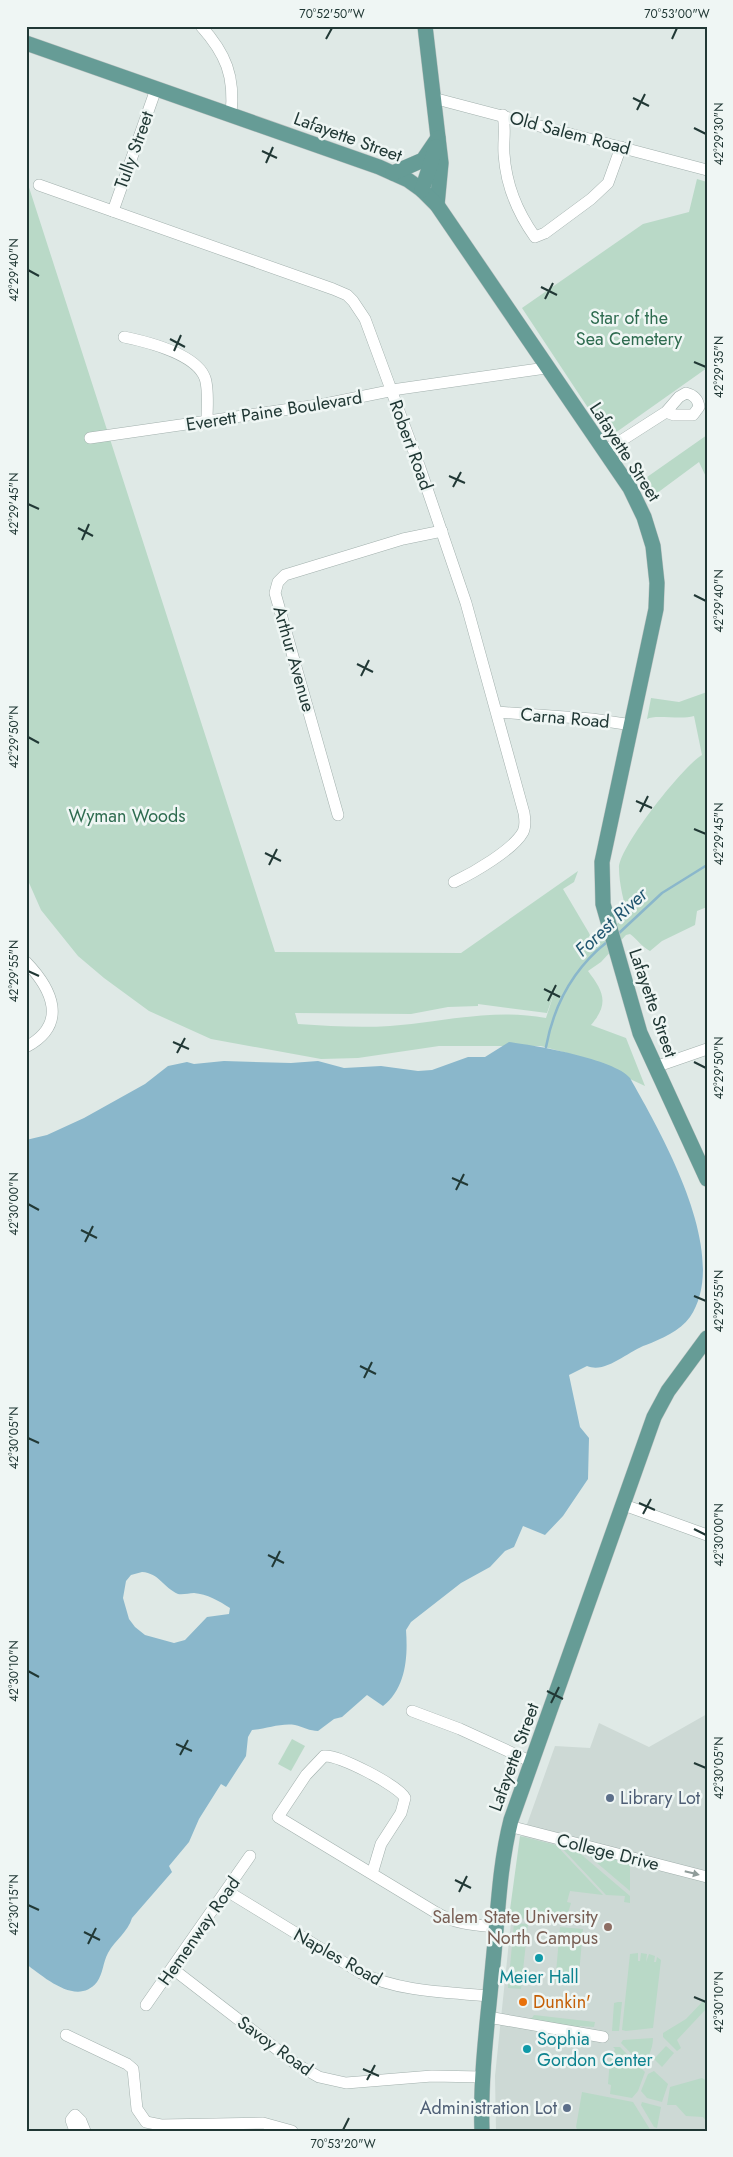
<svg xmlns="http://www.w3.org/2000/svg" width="733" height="2157" font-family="Jost,sans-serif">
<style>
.built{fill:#cdd9d5}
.green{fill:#b9d9c7;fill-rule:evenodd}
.water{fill:#8ab7cb;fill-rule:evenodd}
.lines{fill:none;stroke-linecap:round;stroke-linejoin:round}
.stream{stroke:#8ab7cb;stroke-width:2.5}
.minor-casing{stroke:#a2b0ad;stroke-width:12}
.primary-casing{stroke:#bcc3c2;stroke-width:16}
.minor{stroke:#fff;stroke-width:11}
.primary{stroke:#669c96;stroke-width:15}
.oneway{fill:#909c9a}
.ticks{fill:none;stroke:#213835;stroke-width:2}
.service-dot{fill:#5c6f8a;stroke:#eff6f4;stroke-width:2}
.education-dot{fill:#8d6e63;stroke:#eff6f4;stroke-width:2}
.culture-dot{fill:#0f9aa8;stroke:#eff6f4;stroke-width:2}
.food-dot{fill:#e8710a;stroke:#eff6f4;stroke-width:2}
.labels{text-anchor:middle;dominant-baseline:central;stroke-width:5;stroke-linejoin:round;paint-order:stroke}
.street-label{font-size:18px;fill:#213835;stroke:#eff6f4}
.park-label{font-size:18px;fill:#2f6c50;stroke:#eff6f4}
.service-label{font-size:18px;fill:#4e5e75;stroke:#eff6f4;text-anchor:start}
.education-label{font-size:18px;fill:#785e54;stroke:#eff6f4;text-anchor:end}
.culture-label{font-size:18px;fill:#0d838f;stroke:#eff6f4}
.food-label{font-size:18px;fill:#c56008;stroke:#eff6f4;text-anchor:start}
.water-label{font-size:19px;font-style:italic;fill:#20556f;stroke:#eff6f4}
.neatline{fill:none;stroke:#213835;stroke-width:2}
.ticks-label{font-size:12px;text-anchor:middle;fill:#213835}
</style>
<rect width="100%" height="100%" fill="#dfe9e6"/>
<polygon class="built" points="707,1714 707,2131 496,2131 495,2076 516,1874 521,1841 555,1746 590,1748 599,1723 649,1747"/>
<g class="green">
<path d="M 26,178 L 275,952 L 461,953 L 578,871 L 574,882 L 563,889 L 589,933 L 591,938 L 584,944 L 628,917 C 624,902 619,884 619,868 C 619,847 683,766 702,755 L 694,716 C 680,720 655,714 647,719 L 651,698 L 679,702 L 707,692 L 707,907 L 697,911 L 695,925 L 662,941 L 650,951 C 642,947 637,939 630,934 L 626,935 L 601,962 L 588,971 C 603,991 610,1003 591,1025 L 626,1038 L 645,1086 L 585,1058 L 541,1046 L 439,1046 L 358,1058 L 321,1059 L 211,1039 L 149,1011 L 104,978 L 78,956 L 41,910 L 26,876 ZM 557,984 L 546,1018 C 494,1008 442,1022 390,1026 C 359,1028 329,1026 298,1024 L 295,1013 L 411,1014 L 448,1007 L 478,1006 L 478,1004 L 547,1013 Z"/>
<polygon points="697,179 707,182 707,368 608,438 522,308 643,224 689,212"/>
<polygon points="707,435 707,479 699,462 649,499 640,482"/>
<polygon points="292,1739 305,1746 291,1771 278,1764"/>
<polygon points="520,1836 556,1845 603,1895 570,1891 567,1902 571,1903 565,1923 509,1917"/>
<polygon points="560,1846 576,1850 630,1896 630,1903 624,1902 625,1896 606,1895"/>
<polygon points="591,1853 630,1862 630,1891 590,1857"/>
<polygon points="514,1923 528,1924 521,1989 508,1988"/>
<polygon points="560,1927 583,1929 578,1986 555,1984"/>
<polygon points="638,1953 638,1961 640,1961 641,1953 647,1954 646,1962 649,1954 655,1956 654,1962 656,1962 657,1957 661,1960 653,2028 626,2031 622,2030 630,1954"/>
<polygon points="707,1997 707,2008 677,2040 681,2048 677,2051 663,2037 663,2033 686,2019"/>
<polygon points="618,2002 622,2002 619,2031 612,2031 614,2003"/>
<polygon points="534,2015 595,2022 594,2027 580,2026 579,2029 522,2018 532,2018"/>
<path d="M 653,2038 C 653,2050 647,2057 645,2068 L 621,2043 L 623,2040 Z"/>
<polygon points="666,2046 674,2053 662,2067 654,2059"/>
<polygon points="613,2047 620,2047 645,2072 638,2091 632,2098 610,2094 611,2085 608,2084 610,2059 615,2049"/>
<polygon points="654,2071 668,2084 662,2102 647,2098 641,2091 648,2074"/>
<polygon points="702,2078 707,2081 707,2122 703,2117 686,2116 676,2105 667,2105 670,2087"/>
<polygon points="582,2092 633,2102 651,2131 578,2131 576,2127"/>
<polygon points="642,2102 661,2107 657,2128 654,2127 641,2105"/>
</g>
<path class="water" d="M 509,1042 C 533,1045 615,1059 630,1078 C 661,1133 732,1255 690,1317 C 680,1331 661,1339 646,1345 C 628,1351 606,1374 587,1366 L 569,1375 L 580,1427 L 589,1438 L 588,1479 L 563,1516 L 545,1535 L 523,1526 L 514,1547 L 505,1551 L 490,1567 L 461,1583 L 411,1622 L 406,1630 C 408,1657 406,1688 383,1706 L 367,1695 L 342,1717 L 334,1719 L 318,1731 C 310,1731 303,1727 295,1725 C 280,1723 267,1729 252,1730 L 248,1737 L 246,1756 L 226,1787 L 221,1784 L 199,1819 L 189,1842 L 169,1866 L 172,1872 L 132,1918 C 128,1932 115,1940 108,1953 C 103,1962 103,1974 97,1982 C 77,2007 44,1977 26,1964 L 26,1140 L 47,1135 L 84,1118 L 145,1084 L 168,1066 L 187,1062 L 194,1064 L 224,1061 L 291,1063 L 318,1061 L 344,1068 L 381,1066 L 418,1071 L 432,1070 L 468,1057 L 485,1057 ZM 142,1572 C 159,1573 164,1588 178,1594 C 183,1595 189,1593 194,1593 C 207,1594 219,1601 230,1608 L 229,1614 L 207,1617 L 185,1640 L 174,1643 L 145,1635 L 135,1627 L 129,1619 L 123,1598 L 126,1581 L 131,1575 Z"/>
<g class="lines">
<g class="stream">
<polyline points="618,934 662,893 707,865"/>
<path d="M 546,1047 C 554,1004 573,969 607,942"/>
</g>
<defs>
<g id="minor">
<path d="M 201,26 C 226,54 235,76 231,114"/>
<polyline points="433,98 707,170"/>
<path d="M 503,115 C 506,130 503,140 504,154 C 506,185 517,212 535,237 L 545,233 L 591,199 L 608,183 L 621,147"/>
<path d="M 39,185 L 333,289 L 347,295 L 353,301 L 365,319 L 420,468 L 466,603 L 524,813 C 525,819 526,826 523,832 C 513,850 473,873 454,882"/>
<polyline points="113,211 156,89"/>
<path d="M 124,337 C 148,342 196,354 205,378 C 209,390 207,407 207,421"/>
<polyline points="90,438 325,404 399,389 546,368"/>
<path d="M 605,451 L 666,412 L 674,415 L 693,415 L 699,407 C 698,399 694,395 686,393 L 679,397 L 666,412"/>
<polyline points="497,712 592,719 632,725"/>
<polyline points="338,815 275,593 278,582 285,575 403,539 442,531"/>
<path d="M 26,962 C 52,989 69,1024 26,1047"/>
<polyline points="655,1067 707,1049"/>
<polyline points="624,1505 707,1535"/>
<polyline points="412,1711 460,1729 532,1762"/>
<polyline points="509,1826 707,1877"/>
<path d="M 372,1874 L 381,1844 L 401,1813 L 405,1798 C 399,1786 338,1754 324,1756 L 306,1775 L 278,1817 L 435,1912 C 455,1924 473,1925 496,1927"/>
<path d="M 227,1891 L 361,1973 C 400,1992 446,1992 490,1996"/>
<polyline points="173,1969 296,2064 319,2077 346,2083 432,2076 482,2077"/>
<polyline points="146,2005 250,1856"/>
<polyline points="488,2017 603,2037"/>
<polyline points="66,2035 127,2064 133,2069 137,2109 146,2122 161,2125 263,2123 292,2131"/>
<polyline points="75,2131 71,2120 75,2115 81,2121 85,2131"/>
</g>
<g id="primary">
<polyline points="425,26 441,163 437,205"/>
<polyline points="26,43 379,167 408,180 422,190 437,205 630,488 644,517 653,546 657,583 656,609 602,862 603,904 640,1033 707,1179"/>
<polyline points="393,173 423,160 438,138"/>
<polyline points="422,190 436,147"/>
<path d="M 482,2131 C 480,2075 488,2019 493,1963 C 498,1915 499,1867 511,1820 L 654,1417 L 668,1391 L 707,1338"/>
</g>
</defs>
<use href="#minor" class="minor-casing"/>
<use href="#primary" class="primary-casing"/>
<use href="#minor" class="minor"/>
<use href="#primary" class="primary"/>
</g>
<defs><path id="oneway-solid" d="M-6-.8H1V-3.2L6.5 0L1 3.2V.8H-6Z" transform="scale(1.25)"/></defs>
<use class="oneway" href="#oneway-solid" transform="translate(692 1873) rotate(14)"/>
<path class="ticks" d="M 326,39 L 332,28M 672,39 L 677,28M 633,98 L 649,106M 637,110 L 645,94M 694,128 L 706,134M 262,151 L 277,158M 266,163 L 273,147M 28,270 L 39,276M 541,287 L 557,295M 545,299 L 553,283M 170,339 L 185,347M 174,351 L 181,335M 694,362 L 706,367M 449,476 L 465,483M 453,487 L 461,472M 28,504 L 39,509M 78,528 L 93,536M 82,540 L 89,524M 694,595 L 706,601M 357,664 L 373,672M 361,676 L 369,660M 28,737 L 39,743M 636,801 L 652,808M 640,812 L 648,796M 694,829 L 706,834M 265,853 L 281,861M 269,865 L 277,849M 28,971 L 39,976M 544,989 L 560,997M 548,1001 L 556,985M 173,1042 L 189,1049M 177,1053 L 185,1038M 694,1062 L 706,1068M 452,1178 L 468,1185M 456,1190 L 464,1174M 28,1204 L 39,1210M 81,1230 L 97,1238M 85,1242 L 93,1226M 694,1296 L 706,1301M 360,1366 L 376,1374M 364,1378 L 372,1362M 28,1438 L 39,1443M 639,1503 L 655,1510M 643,1514 L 651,1499M 694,1529 L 706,1535M 268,1555 L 284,1563M 272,1567 L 280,1551M 28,1671 L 39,1677M 547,1691 L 563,1699M 551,1703 L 559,1687M 176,1744 L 192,1751M 180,1755 L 188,1740M 694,1763 L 706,1768M 455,1880 L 471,1888M 459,1892 L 467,1876M 28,1905 L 39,1910M 84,1932 L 100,1940M 88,1944 L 96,1928M 694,1997 L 706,2002M 363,2069 L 379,2076M 367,2080 L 375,2065M 343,2130 L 349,2118"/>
<g class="service-dot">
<circle cx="610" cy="1798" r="5"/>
<circle cx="567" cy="2108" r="5"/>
</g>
<circle class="education-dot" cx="608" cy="1927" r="5"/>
<g class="culture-dot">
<circle cx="539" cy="1958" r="5"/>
<circle cx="527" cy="2049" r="5"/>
</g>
<circle class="food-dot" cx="523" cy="2002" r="5"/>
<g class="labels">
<g class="street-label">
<text transform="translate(570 133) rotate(15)">Old Salem Road</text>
<text transform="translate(348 137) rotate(20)">Lafayette Street</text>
<text transform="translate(134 150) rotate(-70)">Tully Street</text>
<text transform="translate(274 411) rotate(-9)">Everett Paine Boulevard</text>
<text transform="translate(411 445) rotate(70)">Robert Road</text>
<text transform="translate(625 452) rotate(57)">Lafayette Street</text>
<text transform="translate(294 659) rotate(74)">Arthur Avenue</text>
<text transform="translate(565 718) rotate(5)">Carna Road</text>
<text transform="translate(653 1003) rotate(71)">Lafayette Street</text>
<text transform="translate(514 1757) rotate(-70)">Lafayette Street</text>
<text transform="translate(608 1852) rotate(14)">College Drive</text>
<text transform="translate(199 1931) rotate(-55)">Hemenway Road</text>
<text transform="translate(338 1957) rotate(29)">Naples Road</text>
<text transform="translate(275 2046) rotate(36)">Savoy Road</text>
</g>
<g class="park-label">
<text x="629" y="318">Star of the<tspan x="629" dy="21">Sea Cemetery</tspan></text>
<text x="127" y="816">Wyman Woods</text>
</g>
<g class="service-label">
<text x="620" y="1798">Library Lot</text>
<text x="557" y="2108" text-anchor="end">Administration Lot</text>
</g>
<g class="education-label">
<text x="598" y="1917">Salem State University<tspan x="598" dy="21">North Campus</tspan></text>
</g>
<g class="culture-label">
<text x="539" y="1977">Meier Hall</text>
<text x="537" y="2039" text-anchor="start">Sophia<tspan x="537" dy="21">Gordon Center</tspan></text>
</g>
<g class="food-label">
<text x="533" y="2002">Dunkin'</text>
</g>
<g class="water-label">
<text transform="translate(611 922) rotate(-43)">Forest River</text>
</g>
</g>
<rect width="733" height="2157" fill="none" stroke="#eff6f4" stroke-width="55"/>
<rect x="28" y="28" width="678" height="2102" class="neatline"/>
<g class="ticks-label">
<text x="332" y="18">70°52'50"W</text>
<text x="677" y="18">70°53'00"W</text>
<text transform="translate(719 134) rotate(-90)" y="4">42°29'30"N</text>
<text transform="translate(14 270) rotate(-90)" y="4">42°29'40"N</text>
<text transform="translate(719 367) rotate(-90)" y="4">42°29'35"N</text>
<text transform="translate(14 504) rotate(-90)" y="4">42°29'45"N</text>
<text transform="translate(719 601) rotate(-90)" y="4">42°29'40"N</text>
<text transform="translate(14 737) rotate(-90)" y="4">42°29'50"N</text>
<text transform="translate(719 834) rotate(-90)" y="4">42°29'45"N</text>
<text transform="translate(14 971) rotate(-90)" y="4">42°29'55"N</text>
<text transform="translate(719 1068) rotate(-90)" y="4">42°29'50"N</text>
<text transform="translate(14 1204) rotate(-90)" y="4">42°30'00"N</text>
<text transform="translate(719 1301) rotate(-90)" y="4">42°29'55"N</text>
<text transform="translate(14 1438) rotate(-90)" y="4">42°30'05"N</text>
<text transform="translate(719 1535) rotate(-90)" y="4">42°30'00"N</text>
<text transform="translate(14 1671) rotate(-90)" y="4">42°30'10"N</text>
<text transform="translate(719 1768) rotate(-90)" y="4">42°30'05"N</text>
<text transform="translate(14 1905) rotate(-90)" y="4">42°30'15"N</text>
<text transform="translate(719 2002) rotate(-90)" y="4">42°30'10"N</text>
<text x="343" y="2148">70°53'20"W</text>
</g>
</svg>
